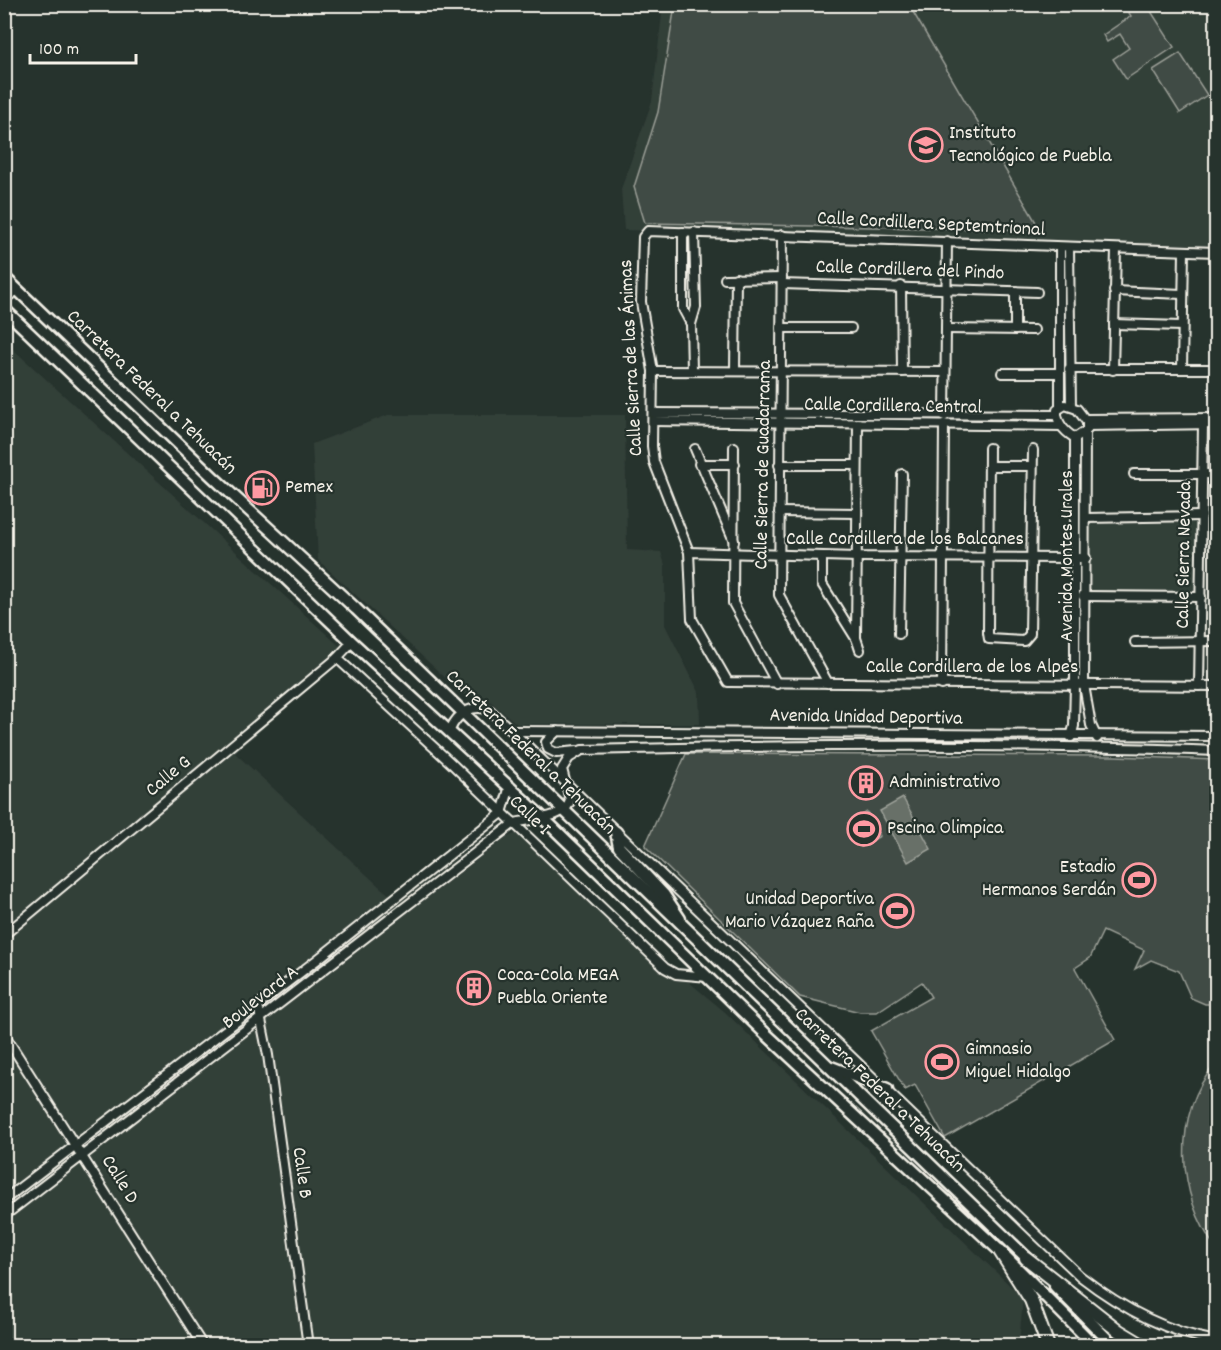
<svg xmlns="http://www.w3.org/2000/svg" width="1221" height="1350" font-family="Dekko,sans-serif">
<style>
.built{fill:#333f39}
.green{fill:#414b45;stroke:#9a9e96;stroke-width:1.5}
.water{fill:#676f68;stroke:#9fa39b;stroke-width:1.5}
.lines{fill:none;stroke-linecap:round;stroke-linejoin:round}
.minor-casing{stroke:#f4f1e8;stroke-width:12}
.major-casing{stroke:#f4f1e8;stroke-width:15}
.highway-casing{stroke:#f4f1e8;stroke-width:16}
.minor{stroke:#26332d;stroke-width:8}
.major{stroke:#26332d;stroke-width:10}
.highway{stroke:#26332d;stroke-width:12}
.labels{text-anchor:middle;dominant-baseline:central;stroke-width:4.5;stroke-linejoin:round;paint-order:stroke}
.poi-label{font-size:20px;fill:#f4f1e8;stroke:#26332d;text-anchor:start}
.street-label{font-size:20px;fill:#f4f1e8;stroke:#26332d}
</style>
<rect width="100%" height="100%" fill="#26332d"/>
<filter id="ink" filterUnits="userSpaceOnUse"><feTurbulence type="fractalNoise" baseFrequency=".0167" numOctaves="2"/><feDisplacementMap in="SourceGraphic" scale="12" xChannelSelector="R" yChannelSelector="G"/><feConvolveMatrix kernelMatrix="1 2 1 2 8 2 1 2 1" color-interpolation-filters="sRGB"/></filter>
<g filter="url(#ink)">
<g class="built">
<polygon points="663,5 1216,5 1216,247 624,230 621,189 652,101"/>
<polygon points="4,341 347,653 235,753 381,888 410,911 507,837 528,829 690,983 725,1012 1023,1298 1019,1345 5,1345"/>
<polygon points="388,415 625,415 627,550 661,552 665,565 665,625 699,692 700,724 517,724 485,697 464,695 318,560 312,444"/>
<polygon points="1197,519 1198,591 1090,592 1090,520"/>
</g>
<g class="green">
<polygon points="675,5 909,5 1037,224 1034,224 1035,230 645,223 634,187 658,112"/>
<polygon points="1124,5 1147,5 1174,47 1126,79 1113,59 1129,48 1120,34 1107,42 1103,35 1131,16"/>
<polygon points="1180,53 1207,95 1180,113 1153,70"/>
<polygon points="686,754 1115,756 1216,760 1216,1004 1205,1004 1191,998 1179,971 1151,960 1135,969 1144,950 1103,931 1090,958 1075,968 1115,1040 945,1138 915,1085 905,1090 871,1031 931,997 922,982 877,1012 860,1012 800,997 645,846"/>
<path d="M 1216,1063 L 1216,1248 C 1177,1196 1171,1115 1216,1063 Z"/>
</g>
<g class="water">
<polygon points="903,798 931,849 908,862 880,811"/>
<polygon points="867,812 880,836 861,847 848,823"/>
</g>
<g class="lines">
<defs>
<g id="minor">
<polyline points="683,232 683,309 691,324"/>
<polyline points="782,235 779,595 828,683"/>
<polyline points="1069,247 1071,406"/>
<polyline points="1216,252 648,231 643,237 641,302 653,371 652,446 654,462 689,552 692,619 728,682 1216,686"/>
<polyline points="725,279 782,278"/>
<polyline points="782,284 1037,292"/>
<polyline points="901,286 902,372"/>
<polyline points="1114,291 1182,294"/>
<polyline points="4,299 18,290"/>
<polyline points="1114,324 1182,326"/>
<polyline points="781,328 851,328"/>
<polyline points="946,329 1034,330"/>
<polyline points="1015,330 1015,291"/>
<polyline points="1069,369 1216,369"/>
<polyline points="1182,369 1184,251"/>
<polyline points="692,370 691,324 696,307 694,232"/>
<polyline points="735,370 736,278"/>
<polyline points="1113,370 1116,249"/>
<polyline points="653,371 945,372"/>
<polyline points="1002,373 1058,373"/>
<path d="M 1065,405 L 1077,409 L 1087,422 L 1087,430 L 1075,438 C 1065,432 1056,423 1057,410 Z"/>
<polyline points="1060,406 1060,247"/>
<polyline points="654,413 1057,415"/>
<polyline points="945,416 947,241"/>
<polyline points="1085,419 1216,418"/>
<polyline points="653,421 1061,426"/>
<polyline points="858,423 856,638 860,650"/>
<polyline points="1088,426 1216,424"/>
<polyline points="1085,433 1084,685 1091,725 1097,738"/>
<polyline points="734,447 733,603 777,684"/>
<polyline points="989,448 988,633 989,639 1024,641 1030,634 1033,450"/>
<polyline points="695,449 734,541"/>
<polyline points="699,464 735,464"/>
<polyline points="779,465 857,465"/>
<polyline points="989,466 1032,466"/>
<polyline points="1134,474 1216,474"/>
<polyline points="779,512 856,513"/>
<polyline points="1086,518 1202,516"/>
<polyline points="689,552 857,557 1086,558"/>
<polyline points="822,557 822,584 855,637"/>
<polyline points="1083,596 1201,597"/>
<polyline points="899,634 902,474"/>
<polyline points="1135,642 1216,641"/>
<polyline points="337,658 451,763 665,968 676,974 708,977"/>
<polyline points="942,685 944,424"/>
<polyline points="1199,686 1203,424"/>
<path d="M 450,730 C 458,712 474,703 491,711 L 1080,1276 C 1120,1307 1166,1332 1216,1341"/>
<polyline points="515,731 1216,736"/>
<polyline points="557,731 546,742 548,749 556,753 576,751"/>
<polyline points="1071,737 1074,726 1075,685 1075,438"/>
<polyline points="4,935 337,658 352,642"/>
<polyline points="258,1005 268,1055 308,1346"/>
<polyline points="4,1034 203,1346"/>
<polyline points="4,1200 318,959 502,813 510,786"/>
<path d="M 4,1216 L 514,823 C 530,819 567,819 570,800 L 562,769 L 569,758 L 582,750 C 794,745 1005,743 1216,751"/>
</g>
<g id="major">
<polyline points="4,277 213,477 356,609 1031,1262"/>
<polyline points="4,309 352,642 542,817 767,1035 1000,1251 1095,1346"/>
<polyline points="616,832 619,847 664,895 680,919"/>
<polyline points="831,1067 887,1089"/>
<polyline points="1055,1286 1114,1346"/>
</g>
<g id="highway">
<polyline points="1000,1251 1031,1300 1048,1346"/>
<polyline points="1026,1258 1119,1331 1144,1346"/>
</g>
</defs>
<use href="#minor" class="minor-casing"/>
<use href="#major" class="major-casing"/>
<use href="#highway" class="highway-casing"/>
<use href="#minor" class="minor"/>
<use href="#major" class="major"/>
<use href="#highway" class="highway"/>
</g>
</g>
<defs>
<symbol id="university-ring" viewBox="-11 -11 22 22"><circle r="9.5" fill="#26332d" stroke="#ff9aa2" stroke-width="1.5"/><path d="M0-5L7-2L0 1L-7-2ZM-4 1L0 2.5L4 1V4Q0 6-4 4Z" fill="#ff9aa2"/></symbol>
<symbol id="fuel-ring" viewBox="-11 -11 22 22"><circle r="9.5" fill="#26332d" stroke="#ff9aa2" stroke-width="1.5"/><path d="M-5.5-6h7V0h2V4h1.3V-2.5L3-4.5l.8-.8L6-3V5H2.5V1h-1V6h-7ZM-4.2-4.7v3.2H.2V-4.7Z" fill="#ff9aa2"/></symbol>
<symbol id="building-ring" viewBox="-11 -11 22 22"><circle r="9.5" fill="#26332d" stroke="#ff9aa2" stroke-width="1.5"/><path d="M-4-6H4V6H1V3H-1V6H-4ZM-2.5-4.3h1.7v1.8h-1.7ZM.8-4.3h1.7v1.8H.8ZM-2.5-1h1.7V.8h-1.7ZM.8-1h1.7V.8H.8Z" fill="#ff9aa2"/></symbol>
<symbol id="stadium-ring" viewBox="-11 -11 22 22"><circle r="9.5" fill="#26332d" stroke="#ff9aa2" stroke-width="1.5"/><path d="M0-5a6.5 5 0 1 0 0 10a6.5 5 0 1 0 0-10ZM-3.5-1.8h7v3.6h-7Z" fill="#ff9aa2"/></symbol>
</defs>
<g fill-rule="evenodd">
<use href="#university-ring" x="907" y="126" width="38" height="38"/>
<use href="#fuel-ring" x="243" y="469" width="38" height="38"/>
<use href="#building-ring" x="847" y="764" width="38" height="38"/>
<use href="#stadium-ring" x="845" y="810" width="38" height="38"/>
<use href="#stadium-ring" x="1120" y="861" width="38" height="38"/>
<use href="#stadium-ring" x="878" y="892" width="38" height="38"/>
<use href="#building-ring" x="455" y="969" width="38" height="38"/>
<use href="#stadium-ring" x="923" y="1043" width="38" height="38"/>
</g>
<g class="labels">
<g class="poi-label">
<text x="949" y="134">Instituto<tspan x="949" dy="23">Tecnológico de Puebla</tspan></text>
<text x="285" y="488">Pemex</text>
<text x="889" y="783">Administrativo</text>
<text x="887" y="829">Pscina Olimpica</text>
<text x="1116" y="868" text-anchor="end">Estadio<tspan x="1116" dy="23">Hermanos Serdán</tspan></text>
<text x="874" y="900" text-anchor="end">Unidad Deportiva<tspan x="874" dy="23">Mario Vázquez Raña</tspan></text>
<text x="497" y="976">Coca-Cola MEGA<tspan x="497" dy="23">Puebla Oriente</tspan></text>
<text x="965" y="1050">Gimnasio<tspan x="965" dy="23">Miguel Hidalgo</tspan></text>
</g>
<g class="street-label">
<text transform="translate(931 225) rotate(3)">Calle Cordillera Septemtrional</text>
<text transform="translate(910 271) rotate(2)">Calle Cordillera del Pindo</text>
<text transform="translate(632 358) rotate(-93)">Calle Sierra de las Ánimas</text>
<text transform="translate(151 393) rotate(44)">Carretera Federal a Tehuacán</text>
<text transform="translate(893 407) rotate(1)">Calle Cordillera Central</text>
<text transform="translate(764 465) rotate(-89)">Calle Sierra de Guadarrama</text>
<text x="905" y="540">Calle Cordillera de los Balcanes</text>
<text transform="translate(1185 555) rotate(-89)">Calle Sierra Nevada</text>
<text transform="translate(1068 556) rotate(-90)">Avenida Montes Urales</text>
<text x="972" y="668">Calle Cordillera de los Alpes</text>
<text transform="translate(866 718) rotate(1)">Avenida Unidad Deportiva</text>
<text transform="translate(530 753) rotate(44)">Carretera Federal a Tehuacán</text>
<text transform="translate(169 777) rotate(-40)">Calle G</text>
<text transform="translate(529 816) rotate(44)">Calle I</text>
<text transform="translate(261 998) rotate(-38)">Boulevard A</text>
<text transform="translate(879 1091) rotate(44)">Carretera Federal a Tehuacán</text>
<text transform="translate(301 1173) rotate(82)">Calle B</text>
<text transform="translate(119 1180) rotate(58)">Calle D</text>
</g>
</g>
<rect width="1221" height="1350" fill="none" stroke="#26332d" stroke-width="24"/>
<rect x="12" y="12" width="1197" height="1326" fill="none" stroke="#f4f1e8" stroke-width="2" filter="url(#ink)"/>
<path d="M30 54v9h106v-9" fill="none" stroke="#f4f1e8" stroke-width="3"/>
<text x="39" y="54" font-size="18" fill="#f4f1e8" stroke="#26332d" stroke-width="4.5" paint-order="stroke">100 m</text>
</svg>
